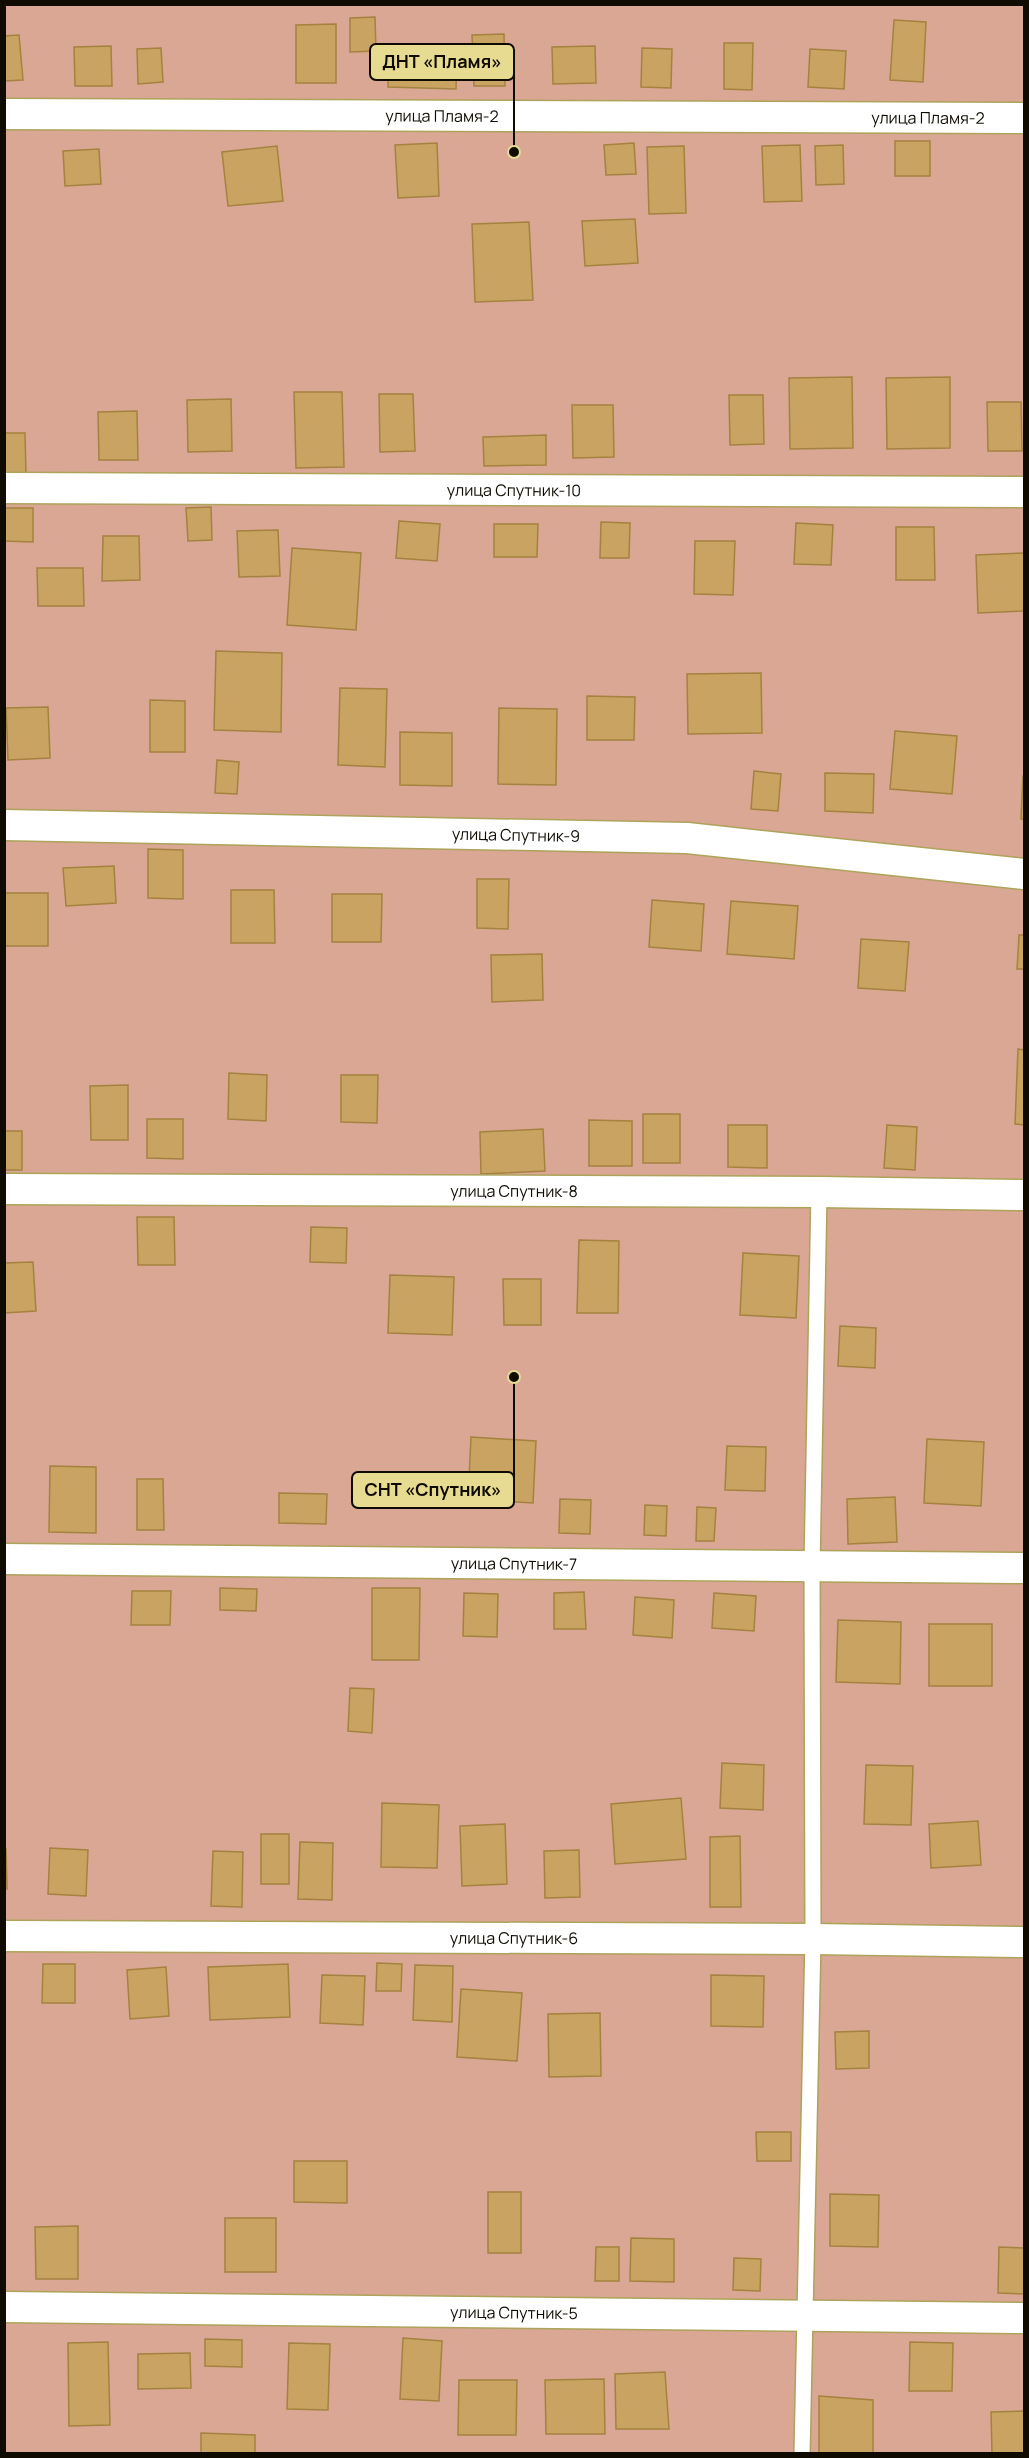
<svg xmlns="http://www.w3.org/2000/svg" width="1029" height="2458" font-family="Manrope,sans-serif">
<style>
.green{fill:#d9a794}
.building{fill:#c8a361;stroke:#a5823f;stroke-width:1.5}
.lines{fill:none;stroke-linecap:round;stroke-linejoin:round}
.lane-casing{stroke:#ada35a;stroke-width:18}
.street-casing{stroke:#ada35a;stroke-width:33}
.lane{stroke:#fff;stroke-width:15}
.street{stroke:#fff;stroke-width:30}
.labels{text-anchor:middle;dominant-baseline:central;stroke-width:4.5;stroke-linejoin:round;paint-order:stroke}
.street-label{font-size:16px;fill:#0f0b00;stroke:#e6db91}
.leader{fill:none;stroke:#0f0b00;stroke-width:2}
.callout-dot{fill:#0f0b00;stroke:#e6db91;stroke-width:2}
.callout{fill:#e6db91;stroke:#0f0b00;stroke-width:2}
.callout-label{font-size:18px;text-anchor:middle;font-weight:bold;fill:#0f0b00}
</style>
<rect width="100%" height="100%" fill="#d9ce84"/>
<polygon class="green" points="5,5 1024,5 1024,2453 5,2454"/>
<g class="building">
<polygon points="375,17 376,51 350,52 350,18"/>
<polygon points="894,20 926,22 923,82 890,80"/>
<polygon points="336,24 336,83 296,83 296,25"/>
<polygon points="504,34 505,86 474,86 472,35"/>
<polygon points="19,35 23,80 4,81 4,36"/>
<polygon points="724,43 753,43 752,90 724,89"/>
<polygon points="111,46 112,86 75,86 74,47"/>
<polygon points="595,46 596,83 553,84 552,47"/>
<polygon points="161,48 163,82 138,84 137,49"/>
<polygon points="642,48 672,49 671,88 641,87"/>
<polygon points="810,49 846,51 844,89 808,87"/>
<polygon points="389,50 457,51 456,89 388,87"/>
<rect x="895" y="141" width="35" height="35"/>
<polygon points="437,143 439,196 398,198 395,145"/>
<polygon points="634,143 636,174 606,175 604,145"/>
<polygon points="800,145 802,201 764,202 762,146"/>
<polygon points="843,145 844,184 816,185 815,146"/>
<polygon points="277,146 283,201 228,206 222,152"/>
<polygon points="684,146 686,213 649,214 647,147"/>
<polygon points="99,149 101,184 65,186 63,151"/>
<polygon points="635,219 638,263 585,266 582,221"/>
<polygon points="529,222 533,300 475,302 472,224"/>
<polygon points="852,377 853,448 790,449 789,378"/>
<polygon points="950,377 950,448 887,449 886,378"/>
<polygon points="294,392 342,392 344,467 296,468"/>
<polygon points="379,394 413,394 415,451 380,452"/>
<polygon points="729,395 763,395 764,444 730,445"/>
<polygon points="231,399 232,451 188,452 187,400"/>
<polygon points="987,402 1021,402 1022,451 988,451"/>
<polygon points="572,405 613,405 614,457 573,458"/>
<polygon points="137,411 138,460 99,460 98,412"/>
<polygon points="4,433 25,433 26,475 4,476"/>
<polygon points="546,435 546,465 484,466 483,437"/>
<polygon points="211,507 212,540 188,541 186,508"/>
<polygon points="4,508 33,508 33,542 4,541"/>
<polygon points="399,521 440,524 437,561 396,558"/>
<polygon points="601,522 630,523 629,558 600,558"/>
<polygon points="796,523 833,525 831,565 794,564"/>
<polygon points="494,524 538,524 537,557 494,557"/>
<polygon points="896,527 934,527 935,580 896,580"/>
<polygon points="278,530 280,576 239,577 237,531"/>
<polygon points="103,536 139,536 140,580 102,581"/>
<polygon points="695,541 735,541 733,595 694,594"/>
<polygon points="292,548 361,553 356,630 287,625"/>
<polygon points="1024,553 1024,611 978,613 976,555"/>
<polygon points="37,568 83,568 84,606 38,606"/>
<polygon points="216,651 282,653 281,732 214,730"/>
<polygon points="761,673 762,733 688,734 687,674"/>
<polygon points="340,688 387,689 385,767 338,765"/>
<polygon points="587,696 635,697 634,740 587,740"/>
<polygon points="150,700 185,701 185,752 150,752"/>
<polygon points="48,707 50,758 8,760 6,708"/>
<polygon points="499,708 557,709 556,785 498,784"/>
<polygon points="895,731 957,736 952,794 890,789"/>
<polygon points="400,732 452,733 452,786 400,785"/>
<polygon points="217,760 239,762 237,794 215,793"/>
<polygon points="754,771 781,774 778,811 751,809"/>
<polygon points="825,773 874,774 873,813 825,811"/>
<polygon points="1023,776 1024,776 1024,819 1021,819"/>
<polygon points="148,849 183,850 183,899 148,898"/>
<polygon points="114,866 116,903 66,906 63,868"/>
<polygon points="477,879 509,879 508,929 477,928"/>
<polygon points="231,890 274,890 275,943 231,943"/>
<rect x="4" y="893" width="44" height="53"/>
<polygon points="332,894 382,894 381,942 332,942"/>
<polygon points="652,900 704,904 701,951 649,947"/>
<polygon points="731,901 798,906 794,959 727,954"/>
<polygon points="1019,935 1024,935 1024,969 1017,969"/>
<polygon points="861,939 909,942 905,991 858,988"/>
<polygon points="542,954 543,1000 492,1002 491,955"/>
<polygon points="1018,1049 1024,1050 1024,1125 1015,1124"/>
<polygon points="229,1073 267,1075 266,1121 228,1119"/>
<polygon points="341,1075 378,1075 377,1123 341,1122"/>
<polygon points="128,1085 128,1140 91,1140 90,1086"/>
<rect x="643" y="1114" width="37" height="49"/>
<polygon points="147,1119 183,1119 183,1159 147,1158"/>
<polygon points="589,1120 632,1121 632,1166 589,1166"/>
<polygon points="728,1125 767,1125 767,1168 728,1167"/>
<polygon points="887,1125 917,1127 915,1170 884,1168"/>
<polygon points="543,1129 545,1171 481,1174 480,1132"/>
<rect x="4" y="1131" width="18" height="39"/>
<polygon points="137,1217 174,1217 175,1265 138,1265"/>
<polygon points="311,1227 347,1228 346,1263 310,1262"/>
<polygon points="579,1240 619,1241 618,1313 577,1313"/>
<polygon points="743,1253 799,1256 796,1318 740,1315"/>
<polygon points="33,1262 36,1311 4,1313 4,1263"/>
<polygon points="390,1275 454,1277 452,1335 388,1333"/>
<polygon points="503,1279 541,1279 541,1325 504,1325"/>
<polygon points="840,1326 876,1328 875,1368 838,1366"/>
<polygon points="471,1437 536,1441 533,1503 468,1499"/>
<polygon points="927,1439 984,1442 981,1506 924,1503"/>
<polygon points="727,1446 766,1447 765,1491 725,1490"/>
<polygon points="50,1466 96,1467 96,1533 49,1532"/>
<polygon points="137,1479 163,1479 164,1530 137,1530"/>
<polygon points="279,1493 327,1494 326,1524 279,1523"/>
<polygon points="895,1497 897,1542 848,1544 847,1499"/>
<polygon points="560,1499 591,1500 590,1534 559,1533"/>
<polygon points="645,1505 667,1506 666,1536 644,1535"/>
<polygon points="697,1507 716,1508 714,1541 696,1541"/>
<polygon points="220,1588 257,1589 256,1611 220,1610"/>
<polygon points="372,1588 420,1588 419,1660 372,1660"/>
<polygon points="132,1591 171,1591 170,1625 131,1625"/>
<polygon points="584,1592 586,1629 554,1629 554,1593"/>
<polygon points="464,1593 498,1594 497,1637 463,1636"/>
<polygon points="714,1593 756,1596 754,1631 712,1628"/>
<polygon points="635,1597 674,1600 672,1638 633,1635"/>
<polygon points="838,1620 901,1622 900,1684 836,1682"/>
<rect x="929" y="1624" width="63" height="62"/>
<polygon points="350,1688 374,1689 372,1733 348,1731"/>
<polygon points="722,1763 764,1765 763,1810 720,1808"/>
<polygon points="866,1765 913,1766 911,1825 864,1824"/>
<polygon points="681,1798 686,1859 615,1864 611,1804"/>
<polygon points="382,1803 439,1805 437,1868 381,1867"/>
<polygon points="978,1821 981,1865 931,1868 929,1824"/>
<polygon points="505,1824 507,1884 462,1886 460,1826"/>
<rect x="261" y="1834" width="28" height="50"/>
<polygon points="740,1836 741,1907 710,1907 710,1837"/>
<polygon points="300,1842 333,1843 332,1900 298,1899"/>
<polygon points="50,1848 88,1850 86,1896 48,1894"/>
<polygon points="4,1849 6,1849 7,1889 4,1889"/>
<polygon points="579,1850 580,1897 545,1898 544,1851"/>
<polygon points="213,1851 243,1852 242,1907 211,1906"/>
<polygon points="377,1963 402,1964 401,1991 376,1991"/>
<polygon points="43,1964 75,1964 75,2003 42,2003"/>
<polygon points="288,1964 290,2017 210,2020 208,1967"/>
<polygon points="415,1965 453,1966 452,2022 413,2020"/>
<polygon points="166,1967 169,2016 130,2019 127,1970"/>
<polygon points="322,1975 365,1976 363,2025 320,2023"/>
<polygon points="711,1975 764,1976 763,2027 711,2026"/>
<polygon points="461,1989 522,1993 517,2061 457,2057"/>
<polygon points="600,2013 601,2076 549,2077 548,2014"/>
<polygon points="869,2031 869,2068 836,2069 835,2032"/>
<polygon points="756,2132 791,2132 791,2161 757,2161"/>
<polygon points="294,2161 347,2161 347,2203 294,2202"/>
<rect x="488" y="2192" width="33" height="61"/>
<polygon points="830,2194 879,2195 878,2247 830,2246"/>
<rect x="225" y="2218" width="51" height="54"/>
<polygon points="78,2226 78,2279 36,2279 35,2227"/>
<polygon points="631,2238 674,2239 674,2282 630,2281"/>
<polygon points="596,2247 619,2247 619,2281 595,2281"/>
<polygon points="999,2247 1024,2248 1024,2294 998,2293"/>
<polygon points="734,2258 761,2259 760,2291 733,2290"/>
<polygon points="403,2338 442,2341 439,2401 400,2399"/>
<polygon points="205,2339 242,2340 242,2367 205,2366"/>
<polygon points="108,2342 110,2425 69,2426 68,2343"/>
<polygon points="910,2342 953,2343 952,2391 909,2391"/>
<polygon points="289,2343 330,2344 328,2410 287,2409"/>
<polygon points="190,2353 191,2388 138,2389 138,2354"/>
<polygon points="665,2372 669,2429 616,2429 615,2374"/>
<polygon points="604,2379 605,2434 546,2434 545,2380"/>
<polygon points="459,2380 517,2380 516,2435 458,2435"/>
<polygon points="819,2396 873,2400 873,2454 819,2454"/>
<polygon points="1024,2411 1024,2454 992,2454 991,2412"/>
<polygon points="201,2433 255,2435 255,2454 201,2454"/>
</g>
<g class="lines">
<defs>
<polyline id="lane" points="802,2454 813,1939 812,1566 819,1192"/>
<g id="street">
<path id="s1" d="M 4,114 L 1024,118"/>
<path id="s2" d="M 4,488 L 1024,492"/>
<path id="s3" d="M 4,825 L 687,838 L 1024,874"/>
<path id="s4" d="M 4,1189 L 819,1192 L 1024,1195"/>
<path id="s5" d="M 4,1559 L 1024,1568"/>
<path id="s6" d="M 4,1936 L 813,1939 L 1024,1942"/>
<path id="s7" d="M 4,2307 L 1024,2318"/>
</g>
</defs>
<use href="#lane" class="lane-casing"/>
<use href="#street" class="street-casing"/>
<use href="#lane" class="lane"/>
<use href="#street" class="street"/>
</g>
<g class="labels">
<g class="street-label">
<text stroke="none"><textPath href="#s1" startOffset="438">улица Пламя-2</textPath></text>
<text stroke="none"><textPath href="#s1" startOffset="924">улица Пламя-2</textPath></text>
<text stroke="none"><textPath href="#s2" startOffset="510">улица Спутник-10</textPath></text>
<text stroke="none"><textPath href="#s3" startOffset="512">улица Спутник-9</textPath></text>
<text stroke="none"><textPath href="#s4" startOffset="510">улица Спутник-8</textPath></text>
<text stroke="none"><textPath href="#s5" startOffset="510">улица Спутник-7</textPath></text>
<text stroke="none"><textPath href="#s6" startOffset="510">улица Спутник-6</textPath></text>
<text stroke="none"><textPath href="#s7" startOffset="510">улица Спутник-5</textPath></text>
</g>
</g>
<path class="leader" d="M514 152L514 62M514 1377L514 1490"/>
<g class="callout-dot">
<circle cx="514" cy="152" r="6"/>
<circle cx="514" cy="1377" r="6"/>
</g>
<g class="callout">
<rect x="370" y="44" width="144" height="36" rx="6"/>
<rect x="352" y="1472" width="162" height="36" rx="6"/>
</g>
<g class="callout-label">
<text x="442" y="68">ДНТ «Пламя»</text>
<text x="433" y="1496">СНТ «Спутник»</text>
</g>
<rect width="1029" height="2458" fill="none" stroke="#0f0b00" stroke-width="12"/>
</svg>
